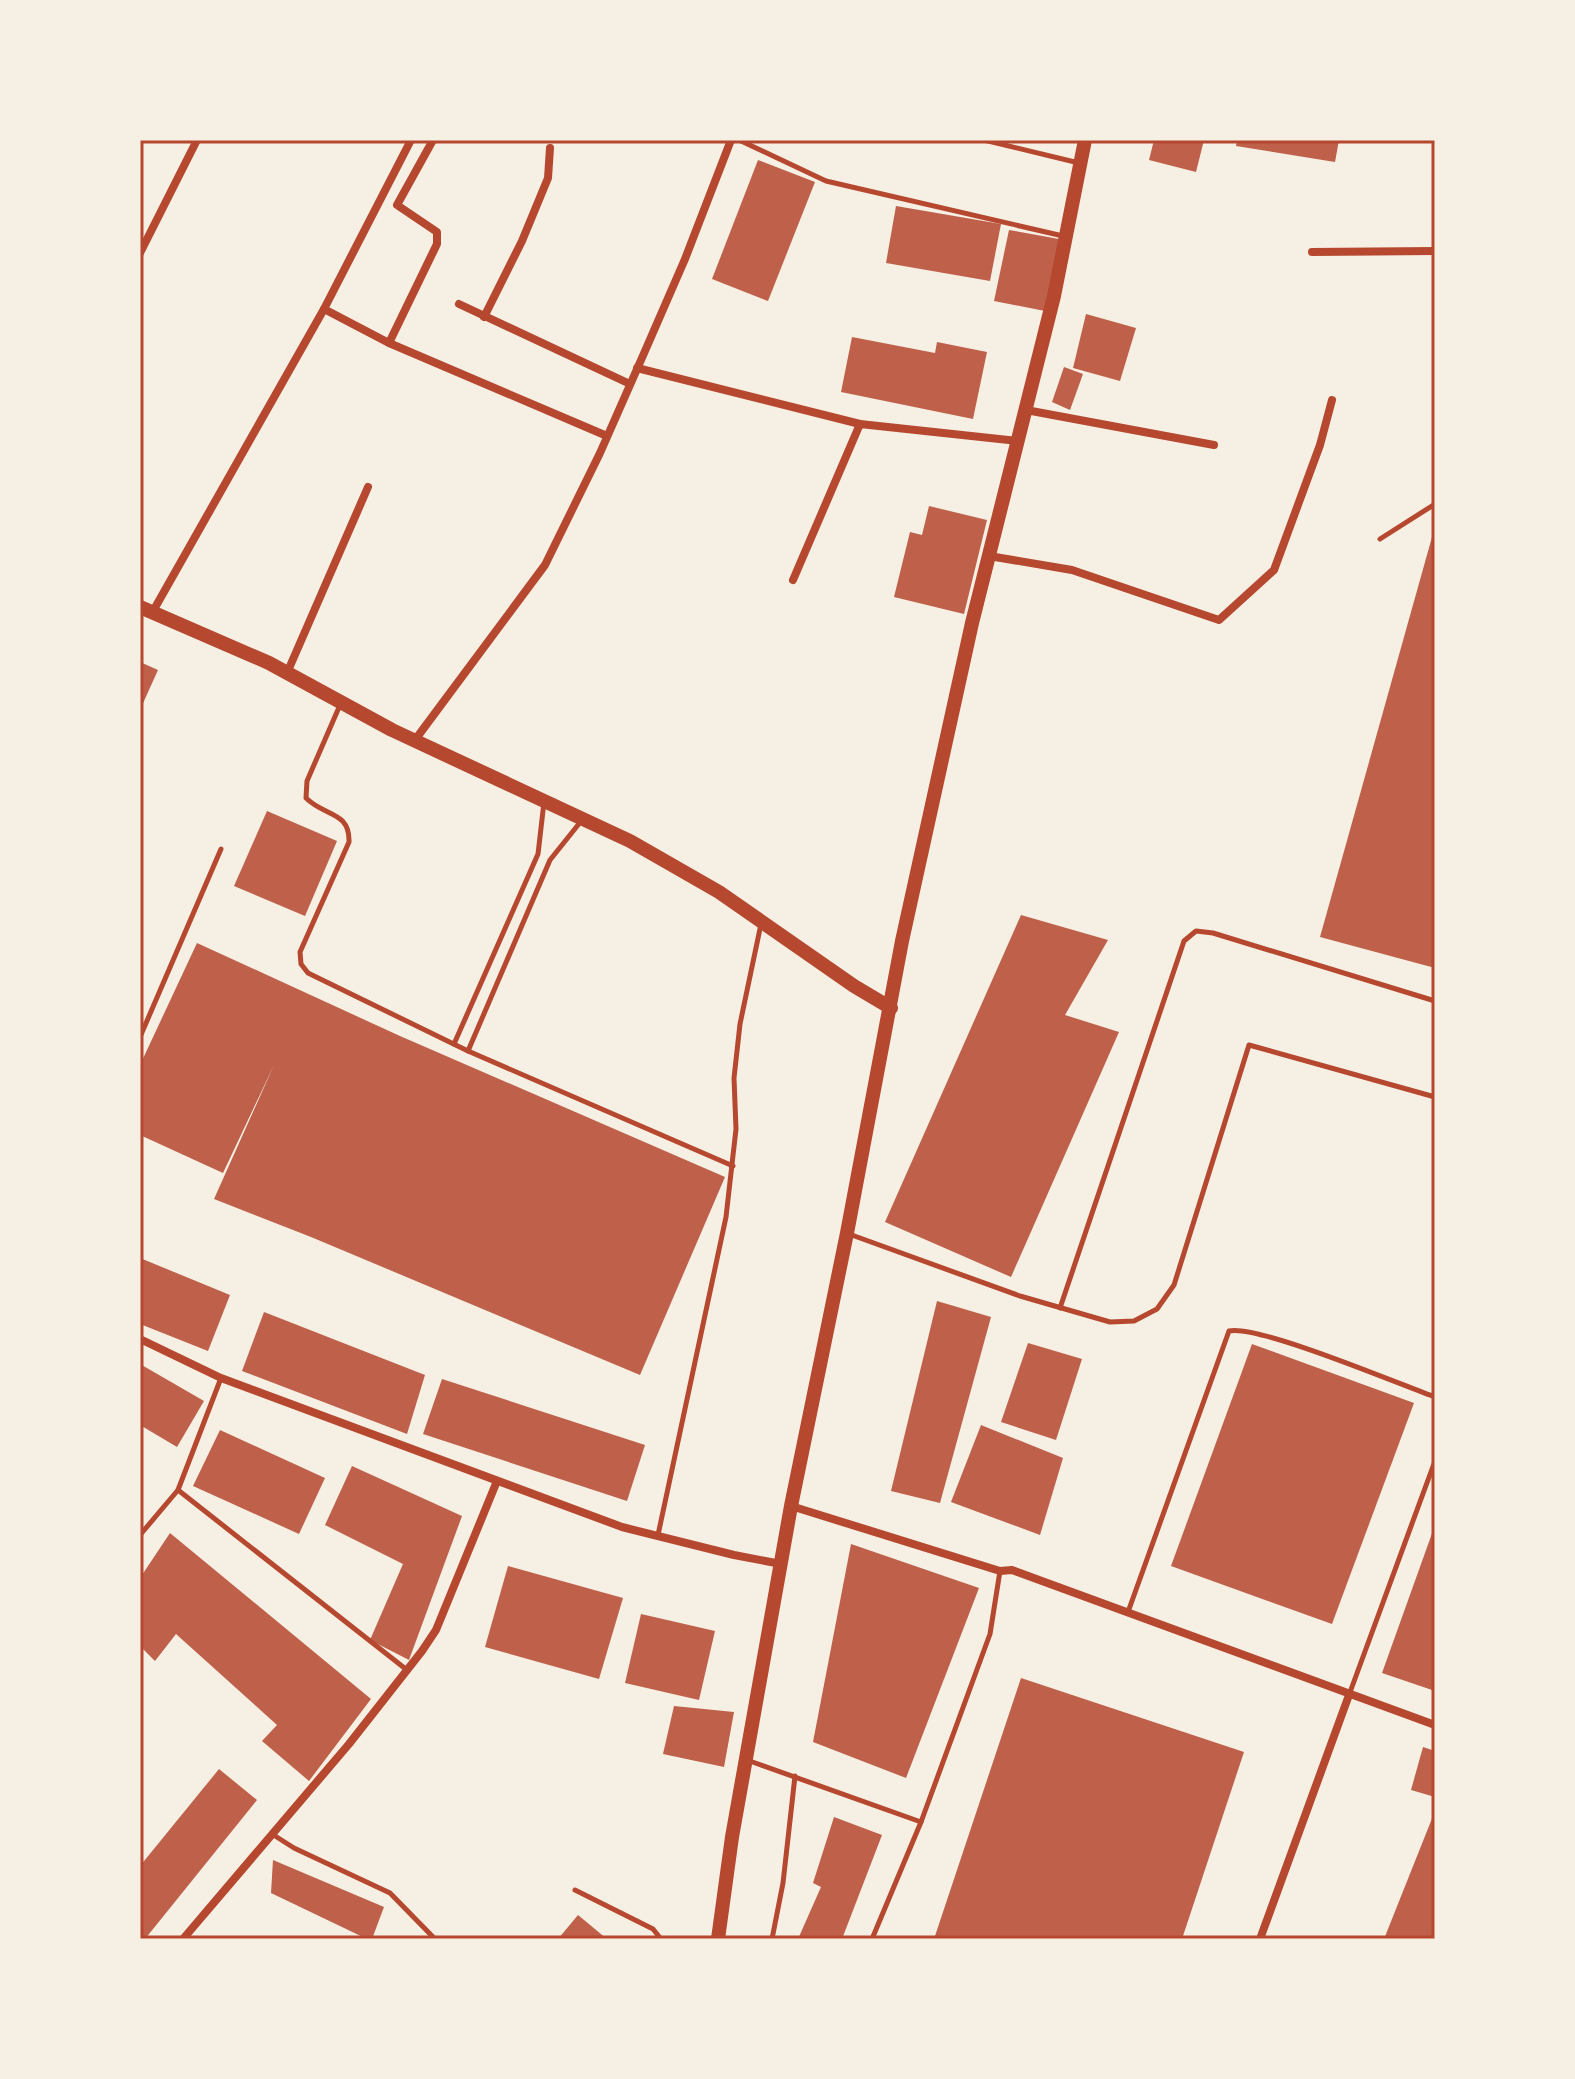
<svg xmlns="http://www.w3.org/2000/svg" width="1575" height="2079" font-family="Georgia,serif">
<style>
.building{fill:#bf614a}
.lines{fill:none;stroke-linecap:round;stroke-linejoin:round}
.service{stroke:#b5482f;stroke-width:5}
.minor{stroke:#b5482f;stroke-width:8}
.tertiary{stroke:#b5482f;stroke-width:14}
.neatline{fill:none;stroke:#b5482f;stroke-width:3}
</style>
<rect width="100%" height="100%" fill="#f6efe4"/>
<g class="building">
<polygon points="1154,140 1204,140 1196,172 1149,160"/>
<polygon points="1237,140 1339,140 1335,162 1236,146"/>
<polygon points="758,160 815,182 768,301 712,279"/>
<polygon points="896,206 1001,224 990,281 886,263"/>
<polygon points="1009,230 1059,239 1045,311 994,301"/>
<polygon points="1086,314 1136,328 1120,381 1073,368"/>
<polygon points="852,337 935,353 937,342 987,352 973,419 841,392"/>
<polygon points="1064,367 1083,374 1070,410 1052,402"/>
<polygon points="929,506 987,520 964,614 894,597 910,532 922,535"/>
<polygon points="1432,537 1435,538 1435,968 1320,937"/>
<polygon points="140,662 158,670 140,710"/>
<polygon points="267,811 337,841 305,916 234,886"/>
<polygon points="1021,915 1108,940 1065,1015 1119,1032 1011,1277 885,1222"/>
<polygon points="197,943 400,1036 725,1177 640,1375 311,1237 214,1199 274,1065 223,1173 140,1135 140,1065"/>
<polygon points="140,1258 230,1295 208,1351 140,1324"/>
<polygon points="937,1301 991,1317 940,1503 891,1491"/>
<polygon points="264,1312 425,1375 407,1434 242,1371"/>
<polygon points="1028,1343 1082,1359 1056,1440 1001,1422"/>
<polygon points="1252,1344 1414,1403 1332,1624 1171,1566"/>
<polygon points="140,1364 204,1401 177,1447 140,1425"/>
<polygon points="442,1379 645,1445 627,1501 423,1434"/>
<polygon points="981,1425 1063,1458 1040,1535 951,1502"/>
<polygon points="220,1430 325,1478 299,1534 193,1486"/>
<polygon points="352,1466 462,1516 409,1660 370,1640 403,1564 325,1525"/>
<polygon points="1435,1525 1435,1691 1382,1673"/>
<polygon points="170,1533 371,1699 309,1781 262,1741 277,1725 176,1634 155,1661 140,1646 140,1578"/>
<polygon points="851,1544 979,1588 906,1778 813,1742"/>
<polygon points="508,1566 623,1598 599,1679 485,1647"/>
<polygon points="641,1614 715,1631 699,1700 625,1683"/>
<polygon points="1021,1678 1244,1752 1182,1939 934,1939"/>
<polygon points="674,1706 734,1712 724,1767 663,1754"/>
<polygon points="1423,1747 1435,1751 1435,1797 1411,1790"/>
<polygon points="219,1769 257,1800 145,1939 140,1939 140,1866"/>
<polygon points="1435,1811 1435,1939 1384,1939"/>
<polygon points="834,1817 882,1835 842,1939 798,1939 821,1887 813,1883"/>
<polygon points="273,1860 384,1907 372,1939 367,1939 271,1893"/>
<polygon points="578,1915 607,1939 558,1939"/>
</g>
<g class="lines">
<g class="service">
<polyline points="739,140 826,181 1063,236"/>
<polyline points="984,140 1079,163"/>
<polyline points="1380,539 1435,504"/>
<path d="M 340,705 L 307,781 L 306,798 C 325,817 350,811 349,842 L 300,952 L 301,964 L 308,973 L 468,1051 L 733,1166"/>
<polyline points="140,1037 221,849"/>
<polyline points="454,1044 538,854 544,802"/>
<polyline points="468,1051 550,860 582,820"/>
<polyline points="849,1234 1020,1296 1110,1322 1134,1321 1157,1309 1174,1285 1249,1045 1435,1097"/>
<polyline points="1060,1308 1184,941 1196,931 1213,933 1435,1001"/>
<polyline points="178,1490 407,1670"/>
<polyline points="140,1535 178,1490 221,1378"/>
<polyline points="658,1535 726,1217 736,1129 734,1078 740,1024 761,924"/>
<path d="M 1128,1612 L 1229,1331 C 1257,1324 1399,1384 1435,1397"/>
<polyline points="1349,1695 1435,1461"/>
<polyline points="747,1760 921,1822"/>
<polyline points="272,1834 294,1848 390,1893 435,1939"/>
<polyline points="575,1890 653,1929 661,1939"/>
<polyline points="772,1939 783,1883 795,1776"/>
<polyline points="872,1939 921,1822 990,1634 1000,1571"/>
</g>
<g class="minor">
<polyline points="433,140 397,205 437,232 437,244 389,343 607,436"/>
<polyline points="1312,252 1435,251"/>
<polyline points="140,253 197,140"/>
<polyline points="459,304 630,384"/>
<polyline points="324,309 389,343"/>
<polyline points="484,317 522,241 548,178 550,148"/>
<polyline points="637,368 860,424"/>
<polyline points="1026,410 1214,445"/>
<polyline points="989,556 1072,570 1219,620 1274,570 1320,445 1332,400"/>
<polyline points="793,580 860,424 1018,441"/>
<polyline points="152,613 324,309 411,140"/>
<polyline points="287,673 368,487"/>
<polyline points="415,740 545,565 600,453 645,351 685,259 731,140"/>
<polyline points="140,1339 221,1378 622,1527 734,1555 781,1564"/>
<polyline points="791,1506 1000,1571 1012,1570 1435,1725"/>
<polyline points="183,1939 349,1744 422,1651 436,1630 497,1481"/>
<polyline points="1260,1939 1349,1695"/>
</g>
<g class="tertiary">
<polyline points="140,607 269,663 392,730 630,841 719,892 854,986 891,1008"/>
<polyline points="718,1939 732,1837 791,1506 847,1233 902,941 972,623 1054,296 1085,140"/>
</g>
</g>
<rect width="1575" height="2079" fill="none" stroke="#f6efe4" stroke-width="284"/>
<rect x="142" y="142" width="1291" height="1795" class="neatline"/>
</svg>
